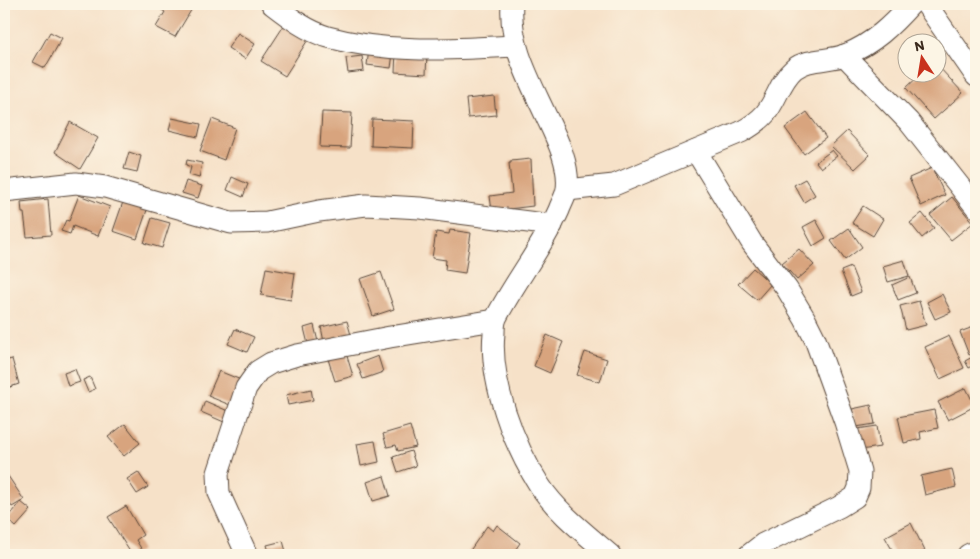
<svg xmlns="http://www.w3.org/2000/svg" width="980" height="559" font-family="Itim,sans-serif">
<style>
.building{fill:#d8a47e}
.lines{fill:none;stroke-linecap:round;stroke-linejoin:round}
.minor-casing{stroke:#574538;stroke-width:23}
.minor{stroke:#fff;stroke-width:21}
</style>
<rect width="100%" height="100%" fill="#fcf5e5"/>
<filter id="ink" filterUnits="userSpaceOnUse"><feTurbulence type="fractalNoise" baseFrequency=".02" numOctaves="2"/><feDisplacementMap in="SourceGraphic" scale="10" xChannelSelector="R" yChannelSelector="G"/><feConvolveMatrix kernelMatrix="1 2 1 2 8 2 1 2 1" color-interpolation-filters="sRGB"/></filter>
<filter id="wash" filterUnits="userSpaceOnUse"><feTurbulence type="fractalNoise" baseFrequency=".0096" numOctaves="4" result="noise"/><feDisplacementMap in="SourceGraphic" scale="20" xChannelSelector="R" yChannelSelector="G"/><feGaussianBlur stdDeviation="1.12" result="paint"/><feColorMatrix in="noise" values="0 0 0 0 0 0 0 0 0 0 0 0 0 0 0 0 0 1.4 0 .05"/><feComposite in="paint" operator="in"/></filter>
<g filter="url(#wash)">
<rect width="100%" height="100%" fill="#f6e1c8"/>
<g id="blocks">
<g class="building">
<polygon points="161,4 188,4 193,7 175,37 156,27 165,12 159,8"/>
<polygon points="285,24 309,38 285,76 261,61"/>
<polygon points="50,32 62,38 45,68 33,62"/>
<polygon points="238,33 255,44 245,59 228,48"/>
<polygon points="369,49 393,53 391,68 367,65"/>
<polygon points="396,51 427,53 426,74 395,72"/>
<polygon points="362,56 364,71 348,73 346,58"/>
<polygon points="938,66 963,93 934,119 906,88 923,72 938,72"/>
<polygon points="494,96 496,115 468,118 466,99"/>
<polygon points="322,112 352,113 350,148 320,147"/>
<polygon points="807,112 826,138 804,154 785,128"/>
<polygon points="172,118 201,124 198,137 169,130"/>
<polygon points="212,119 235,128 224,160 200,151"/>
<polygon points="372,119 414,121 413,148 371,146"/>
<polygon points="70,122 98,138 80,169 55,152"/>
<polygon points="847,131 870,155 855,169 831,146"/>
<polygon points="832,150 837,156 821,168 816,162"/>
<polygon points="129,152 141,156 137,172 124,169"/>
<polygon points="531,159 533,206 492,211 490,196 512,193 509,163 511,163 511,161"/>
<polygon points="187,160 202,163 199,178 189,175 191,167 186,165"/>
<polygon points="932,168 945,195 921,206 909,178"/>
<polygon points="232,177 248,184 243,197 227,190"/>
<polygon points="805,179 815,195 804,202 794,185"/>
<polygon points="186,181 202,186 198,198 182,193"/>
<polygon points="79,195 110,207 98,236 73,226 70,234 61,231 66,220 69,221"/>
<polygon points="952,197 973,223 951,240 930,215"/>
<polygon points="48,199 51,235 27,237 24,213 22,213 21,202"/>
<polygon points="123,202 147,210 137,239 113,231"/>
<polygon points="863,206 883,219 873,236 852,223"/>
<polygon points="922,213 934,228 922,238 910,223"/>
<polygon points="152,218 170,223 162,248 144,243"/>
<polygon points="816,220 826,238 813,246 803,227"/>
<polygon points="849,228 862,247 845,260 831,241"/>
<polygon points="450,230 471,233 465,273 445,270 446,260 432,258 436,232 449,234"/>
<polygon points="799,249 814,265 797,280 782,263"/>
<polygon points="904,260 909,276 888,282 883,266"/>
<polygon points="851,267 861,292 851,296 841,271"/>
<polygon points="266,268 295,273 291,300 261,295"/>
<polygon points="753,268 771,284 757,300 738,284"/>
<polygon points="381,272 394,309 373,316 360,279"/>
<polygon points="910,277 916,293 898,300 892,285"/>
<polygon points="942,294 951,312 935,319 927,302"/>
<polygon points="919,301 926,325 906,330 900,306"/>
<polygon points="347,321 351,335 324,342 321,327"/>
<polygon points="314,325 319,346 309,348 304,328"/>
<polygon points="976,326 976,352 969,355 960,332"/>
<polygon points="235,329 254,337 247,352 228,344"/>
<polygon points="547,335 563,342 550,373 534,366"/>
<polygon points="949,336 964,368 940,379 925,347"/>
<polygon points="585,352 607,359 600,382 577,375"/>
<polygon points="346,353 353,376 335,381 328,359"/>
<polygon points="976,355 976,364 969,368 965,361"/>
<polygon points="378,356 383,372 363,379 357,364"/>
<polygon points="12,359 19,384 4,389 4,361"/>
<polygon points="75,369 80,382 68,386 64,373"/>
<polygon points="219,371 241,380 230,405 208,396"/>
<polygon points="90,377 95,389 88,392 83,380"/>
<polygon points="966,388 975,406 948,420 938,402"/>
<polygon points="311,389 313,400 288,405 286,395"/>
<polygon points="205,401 228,411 224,422 201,412"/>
<polygon points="871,405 875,424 856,427 852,409"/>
<polygon points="934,410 938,428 920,432 921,439 904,443 898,417"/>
<polygon points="125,424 140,443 124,456 108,437"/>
<polygon points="410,426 416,447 398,451 396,445 387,447 383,434"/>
<polygon points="877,426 880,447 854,451 851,430"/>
<polygon points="375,441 379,462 361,466 357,444"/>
<polygon points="411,451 416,466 398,472 393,457"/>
<polygon points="952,469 956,487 925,495 921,476"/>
<polygon points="4,470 24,500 12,507 4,495"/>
<polygon points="138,472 148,487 137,494 127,479"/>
<polygon points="384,476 390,496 373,501 367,482"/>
<polygon points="21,502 31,510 16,527 7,519"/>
<polygon points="126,506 143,535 136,540 142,550 132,555 108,517"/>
<polygon points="911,523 925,551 917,555 895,555 885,537"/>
<polygon points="497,525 520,543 513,553 516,555 475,555 469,552 487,526 493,531"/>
<polygon points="283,541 287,555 270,555 267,545"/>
</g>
</g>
</g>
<g filter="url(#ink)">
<use href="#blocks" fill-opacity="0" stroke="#574538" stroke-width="1"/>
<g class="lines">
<defs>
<g id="minor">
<path d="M 272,4 C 289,17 307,31 328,37 C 389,54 453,49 515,46"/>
<path d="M 512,4 C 509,45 530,81 547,118 C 557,139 570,165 567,189 C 566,196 561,204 559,210 C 542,248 515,281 496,318 C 494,323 494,328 494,333 C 489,381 514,446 540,486 C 558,513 586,534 610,555"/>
<polyline points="926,4 976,76"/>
<polyline points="844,55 909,122 976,207"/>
<polyline points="696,151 752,243 787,289 805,319 815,339 845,422 860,471 859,488 855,497 839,507 763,544 749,555"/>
<path d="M 567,190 L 614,185 L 741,132 C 750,127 758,122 765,114 C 777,100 780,81 794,69 C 808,58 829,61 845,55 C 873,44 892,25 911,4"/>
<polyline points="4,191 76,183 105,187 231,223 267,222 319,211 366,205 420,208 552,225"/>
<polyline points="247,555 219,493 218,473 246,388 258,371 271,363 297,355 390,337 495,320"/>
<polyline points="968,555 976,551"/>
</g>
</defs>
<use href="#minor" class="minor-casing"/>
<use href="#minor" class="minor"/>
</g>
</g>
<rect width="980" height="559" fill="none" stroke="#fcf5e5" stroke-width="20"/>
<g transform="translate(922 58) rotate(348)"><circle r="24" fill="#fcf5e5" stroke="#afa495"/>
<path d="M0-4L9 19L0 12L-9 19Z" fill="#c8321e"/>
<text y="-8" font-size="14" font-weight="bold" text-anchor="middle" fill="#3b2a1e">N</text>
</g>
</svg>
